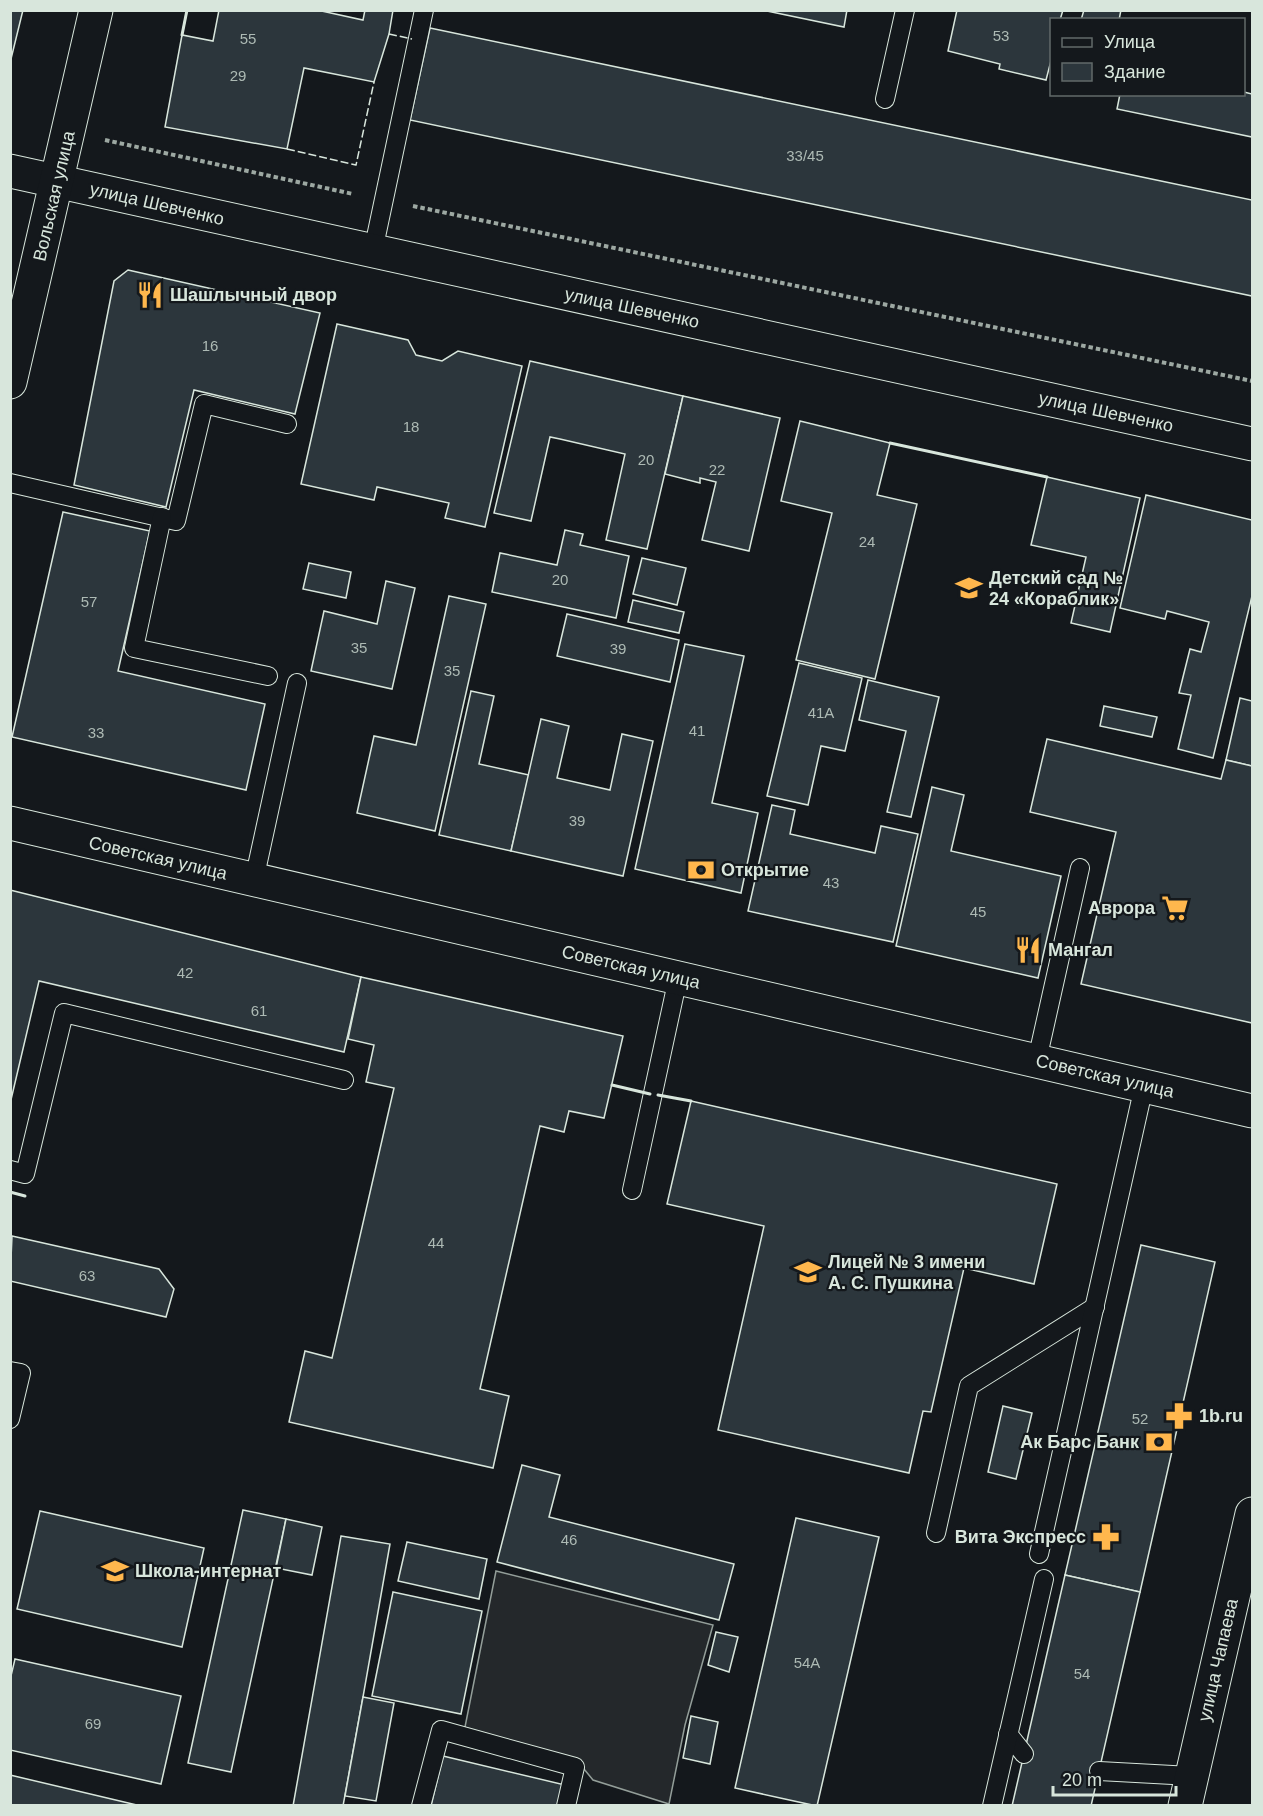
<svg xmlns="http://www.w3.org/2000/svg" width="1263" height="1816" font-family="Helvetica,sans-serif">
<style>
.parking{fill:#24282b;stroke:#939e99;stroke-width:1.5}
.building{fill:#2c363c;stroke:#d8e6dc;stroke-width:1.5}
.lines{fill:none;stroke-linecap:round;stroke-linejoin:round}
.service-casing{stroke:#d8e6dc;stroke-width:20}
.minor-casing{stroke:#d8e6dc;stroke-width:35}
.tertiary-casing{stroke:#d8e6dc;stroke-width:35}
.path{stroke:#9da8a2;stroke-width:4;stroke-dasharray:4.5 3;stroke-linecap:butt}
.service{stroke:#14181c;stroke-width:18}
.minor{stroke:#14181c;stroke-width:33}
.tertiary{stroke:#14181c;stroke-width:33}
.fence{stroke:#d8e6dc;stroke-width:1.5;stroke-dasharray:8 3;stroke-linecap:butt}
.wall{stroke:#d8e6dc;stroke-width:3}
.labels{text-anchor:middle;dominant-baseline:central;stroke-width:4.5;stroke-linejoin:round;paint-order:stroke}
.number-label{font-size:15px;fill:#adbab4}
.street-label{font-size:18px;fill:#d8e6dc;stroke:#14181c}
.poi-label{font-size:18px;font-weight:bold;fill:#d8e6dc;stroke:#14181c;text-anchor:start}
</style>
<rect width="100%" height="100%" fill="#14181c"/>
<polygon class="parking" points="496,1571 713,1625 685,1725 669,1804 593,1780 579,1763 464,1732"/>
<g class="building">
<polygon points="10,10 23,10 10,63"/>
<polygon points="219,10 317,10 363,20 365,10 393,10 389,34 374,82 304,68 287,149 165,127 182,35 213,41"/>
<polygon points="762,10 847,10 844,27"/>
<polygon points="957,10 1063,10 1060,20 1052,20 1052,57 1046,80 999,69 1000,64 948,51"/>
<polygon points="1084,10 1121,10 1119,20 1081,20"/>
<polygon points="430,28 1252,200 1252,296 410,120"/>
<polygon points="1244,92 1252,94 1252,137 1117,109 1120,94 1244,94"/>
<polygon points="128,270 320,313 295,414 194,390 166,507 74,485 114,281"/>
<polygon points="337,324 408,340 416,355 442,361 458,351 522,366 485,527 445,518 449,503 377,487 374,500 301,484"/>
<polygon points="530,361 683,396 647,549 606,540 625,454 560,439 550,437 531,521 494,513"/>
<polygon points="683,396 780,418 749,551 702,540 716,482 700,478 700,483 665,474"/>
<polygon points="800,421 890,443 877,495 917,504 875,679 796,660 832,513 781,501"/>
<polygon points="1047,477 1140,498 1110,632 1071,623 1086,557 1031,545"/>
<polygon points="1146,495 1252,520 1252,596 1213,758 1178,749 1191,695 1179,693 1190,649 1201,652 1209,622 1167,611 1165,619 1120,608"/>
<polygon points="63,512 150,531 118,671 265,704 246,790 12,737"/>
<polygon points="565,530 583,534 580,545 629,556 616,618 492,592 500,553 557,565"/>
<polygon points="642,558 686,568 677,605 633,594"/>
<polygon points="309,563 351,572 346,598 303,589"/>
<polygon points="386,581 415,588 392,689 311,671 324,611 377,624"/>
<polygon points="449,596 486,604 435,831 357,813 374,736 416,745"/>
<polygon points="633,600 684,612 679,633 628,622"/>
<polygon points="567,614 679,640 670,682 557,656"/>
<polygon points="685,644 744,656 712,803 758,813 741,893 635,869"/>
<polygon points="799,663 862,678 845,751 821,746 808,805 767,796"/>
<polygon points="868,680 939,697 911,817 887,812 906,731 859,720"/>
<polygon points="471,691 494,696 479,764 529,775 511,851 439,835"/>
<polygon points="1240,698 1252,701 1252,766 1226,760"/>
<polygon points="1104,706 1157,717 1152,737 1100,726"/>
<polygon points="541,719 569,726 557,778 610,790 622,734 653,741 623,876 511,851"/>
<polygon points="1047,739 1221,779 1226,760 1252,766 1252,1023 1081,984 1116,832 1030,812"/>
<polygon points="932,787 964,795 951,851 1061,876 1038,978 896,946"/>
<polygon points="772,805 795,810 790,834 875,853 881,826 918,834 893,942 748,911"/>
<polygon points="10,890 361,977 344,1052 39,981 10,1104"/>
<polygon points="361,977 623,1036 604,1118 569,1111 564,1132 540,1126 480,1389 509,1396 493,1468 289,1422 305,1351 332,1358 394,1088 366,1082 374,1045 348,1039"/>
<polygon points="691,1101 1057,1184 1034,1284 964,1268 931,1412 923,1411 909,1473 718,1430 764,1226 667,1204"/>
<polygon points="12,1236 159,1269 174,1289 166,1317 10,1281"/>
<polygon points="1141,1245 1215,1262 1140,1592 1065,1575"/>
<polygon points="1003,1406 1032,1413 1016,1479 988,1472"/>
<polygon points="522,1465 560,1475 549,1517 734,1564 719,1620 497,1562"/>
<polygon points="243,1510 286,1519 231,1772 188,1763"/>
<polygon points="40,1511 204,1548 182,1647 17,1609"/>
<polygon points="796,1518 879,1537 817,1806 735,1788"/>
<polygon points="286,1519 322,1527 312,1575 276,1568"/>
<polygon points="341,1536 390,1544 363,1697 343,1806 293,1806"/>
<polygon points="407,1542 487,1559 479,1599 398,1581"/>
<polygon points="1065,1575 1140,1592 1091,1806 1012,1806"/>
<polygon points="393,1592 482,1611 461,1714 372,1696"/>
<polygon points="716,1632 738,1637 729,1672 708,1665"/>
<polygon points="15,1659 181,1696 161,1784 10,1750 10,1680"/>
<polygon points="363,1697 394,1703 376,1801 345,1796"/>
<polygon points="691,1716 718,1722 710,1764 683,1758"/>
<polygon points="443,1756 565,1785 560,1806 431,1806"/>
<polygon points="10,1775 141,1806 10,1806"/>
</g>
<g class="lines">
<defs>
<g id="service">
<polyline points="885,99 905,10"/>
<polyline points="373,251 424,10"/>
<polyline points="10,483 176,521 204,404 287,424"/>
<polyline points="162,517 134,648 268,676"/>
<polyline points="254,880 297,683"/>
<polyline points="1037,1060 1080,868"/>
<polyline points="10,1170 25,1174 64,1013 344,1080"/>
<polyline points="632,1190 678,978"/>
<polyline points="10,1371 21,1373 10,1419"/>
<polyline points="936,1533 969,1386 1095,1307"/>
<polyline points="1039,1554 1144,1086"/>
<polyline points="1008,1734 1024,1754"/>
<polyline points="1099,1771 1191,1776"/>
<polyline points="421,1806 441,1730 575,1767 566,1806"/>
<polyline points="992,1806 1044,1579"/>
</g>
<g id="minor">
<polyline points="10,171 1252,444"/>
<polyline points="10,382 96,10"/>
<polyline points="10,823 1252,1111"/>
</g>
<polyline id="tertiary" points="1185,1806 1252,1514"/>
</defs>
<use href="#service" class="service-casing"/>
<use href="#minor" class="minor-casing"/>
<use href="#tertiary" class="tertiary-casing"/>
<g class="path">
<polyline points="105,140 353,194"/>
<polyline points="413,206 1252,381"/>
</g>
<use href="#service" class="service"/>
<use href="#minor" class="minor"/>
<use href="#tertiary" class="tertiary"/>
<g class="fence">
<polyline points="389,34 412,39"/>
<polyline points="287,149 356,165 374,82"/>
</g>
<g class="wall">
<polyline points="182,35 187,10"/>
<polyline points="890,443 1047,477"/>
<polyline points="612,1085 650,1094"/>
<polyline points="658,1095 691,1101"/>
<polyline points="10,1192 25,1196"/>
</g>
</g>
<defs>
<symbol id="restaurant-bare" viewBox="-9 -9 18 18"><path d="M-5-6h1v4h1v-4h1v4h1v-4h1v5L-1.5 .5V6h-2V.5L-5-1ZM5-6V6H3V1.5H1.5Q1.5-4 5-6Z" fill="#ffb74d" stroke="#14181c" stroke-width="2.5" paint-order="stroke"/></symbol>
<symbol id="school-bare" viewBox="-9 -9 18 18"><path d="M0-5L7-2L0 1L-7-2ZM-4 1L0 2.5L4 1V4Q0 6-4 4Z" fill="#ffb74d" stroke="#14181c" stroke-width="2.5" paint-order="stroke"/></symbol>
<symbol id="bank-bare" viewBox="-9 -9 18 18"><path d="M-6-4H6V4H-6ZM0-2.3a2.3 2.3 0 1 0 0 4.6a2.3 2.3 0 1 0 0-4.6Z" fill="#ffb74d" stroke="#14181c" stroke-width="2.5" paint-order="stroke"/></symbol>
<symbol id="supermarket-bare" viewBox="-9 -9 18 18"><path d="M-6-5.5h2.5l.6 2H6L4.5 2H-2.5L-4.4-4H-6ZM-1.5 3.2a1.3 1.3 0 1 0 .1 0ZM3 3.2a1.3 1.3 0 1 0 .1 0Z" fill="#ffb74d" stroke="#14181c" stroke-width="2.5" paint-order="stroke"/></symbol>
<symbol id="pharmacy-bare" viewBox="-9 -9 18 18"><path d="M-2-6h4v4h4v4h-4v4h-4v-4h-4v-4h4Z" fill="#ffb74d" stroke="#14181c" stroke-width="2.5" paint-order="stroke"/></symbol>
</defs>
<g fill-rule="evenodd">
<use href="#restaurant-bare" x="131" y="276" width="38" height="38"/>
<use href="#school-bare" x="950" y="569" width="38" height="38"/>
<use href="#bank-bare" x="682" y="851" width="38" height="38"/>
<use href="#supermarket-bare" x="1156" y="889" width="38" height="38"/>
<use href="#restaurant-bare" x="1009" y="931" width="38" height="38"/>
<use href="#school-bare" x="789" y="1253" width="38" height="38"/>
<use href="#pharmacy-bare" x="1160" y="1397" width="38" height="38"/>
<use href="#bank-bare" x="1140" y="1423" width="38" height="38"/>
<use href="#pharmacy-bare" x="1087" y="1518" width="38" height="38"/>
<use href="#school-bare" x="96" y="1552" width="38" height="38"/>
</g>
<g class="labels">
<g class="number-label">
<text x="1001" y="35">53</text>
<text x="248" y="38">55</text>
<text x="238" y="75">29</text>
<text x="805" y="155">33/45</text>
<text x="210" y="345">16</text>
<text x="411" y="426">18</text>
<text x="646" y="459">20</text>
<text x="717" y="469">22</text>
<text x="867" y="541">24</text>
<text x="560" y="579">20</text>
<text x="89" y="601">57</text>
<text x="359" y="647">35</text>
<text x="618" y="648">39</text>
<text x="452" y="670">35</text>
<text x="821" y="712">41А</text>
<text x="697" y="730">41</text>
<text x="96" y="732">33</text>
<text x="577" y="820">39</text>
<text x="831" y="882">43</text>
<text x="978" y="911">45</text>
<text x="185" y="972">42</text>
<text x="259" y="1010">61</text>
<text x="436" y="1242">44</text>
<text x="87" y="1275">63</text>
<text x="1140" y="1418">52</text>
<text x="569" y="1539">46</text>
<text x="807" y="1662">54А</text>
<text x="1082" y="1673">54</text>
<text x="93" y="1723">69</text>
</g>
<g class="street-label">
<text transform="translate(54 196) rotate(-77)">Вольская улица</text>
<text transform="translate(157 204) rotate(13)">улица Шевченко</text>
<text transform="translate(632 308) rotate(12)">улица Шевченко</text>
<text transform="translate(1106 412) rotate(12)">улица Шевченко</text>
<text transform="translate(158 858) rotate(13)">Советская улица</text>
<text transform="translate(631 967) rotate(13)">Советская улица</text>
<text transform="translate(1105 1076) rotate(13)">Советская улица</text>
<text transform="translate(1218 1660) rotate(-77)">улица Чапаева</text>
</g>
<g class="poi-label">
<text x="170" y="295">Шашлычный двор</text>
<text x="989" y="578">Детский сад №<tspan x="989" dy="21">24 «Кораблик»</tspan></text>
<text x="721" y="870">Открытие</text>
<text x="1155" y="908" text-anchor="end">Аврора</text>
<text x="1048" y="950">Мангал</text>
<text x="828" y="1262">Лицей № 3 имени<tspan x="828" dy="21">А. С. Пушкина</tspan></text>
<text x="1199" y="1416">1b.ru</text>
<text x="1139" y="1442" text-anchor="end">Ак Барс Банк</text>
<text x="1086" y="1537" text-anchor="end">Вита Экспресс</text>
<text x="135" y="1571">Школа-интернат</text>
</g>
</g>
<rect width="1263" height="1816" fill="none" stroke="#d8e6dc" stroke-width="24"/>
<rect x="1050" y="18" width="195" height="78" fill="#14181c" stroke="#626a69" stroke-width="1.5"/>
<rect x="1062" y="38" width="30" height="9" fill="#14181c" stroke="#626a69" stroke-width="1.5"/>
<text x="1104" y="48" font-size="18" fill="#d8e6dc">Улица</text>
<rect x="1062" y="63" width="30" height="18" fill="#2c363c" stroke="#626a69" stroke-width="1.5"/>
<text x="1104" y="78" font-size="18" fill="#d8e6dc">Здание</text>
<path d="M1053 1786v9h123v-9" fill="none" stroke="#d8e6dc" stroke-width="3"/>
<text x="1062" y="1786" font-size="18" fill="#d8e6dc" stroke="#14181c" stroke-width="4.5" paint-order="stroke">20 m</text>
</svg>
